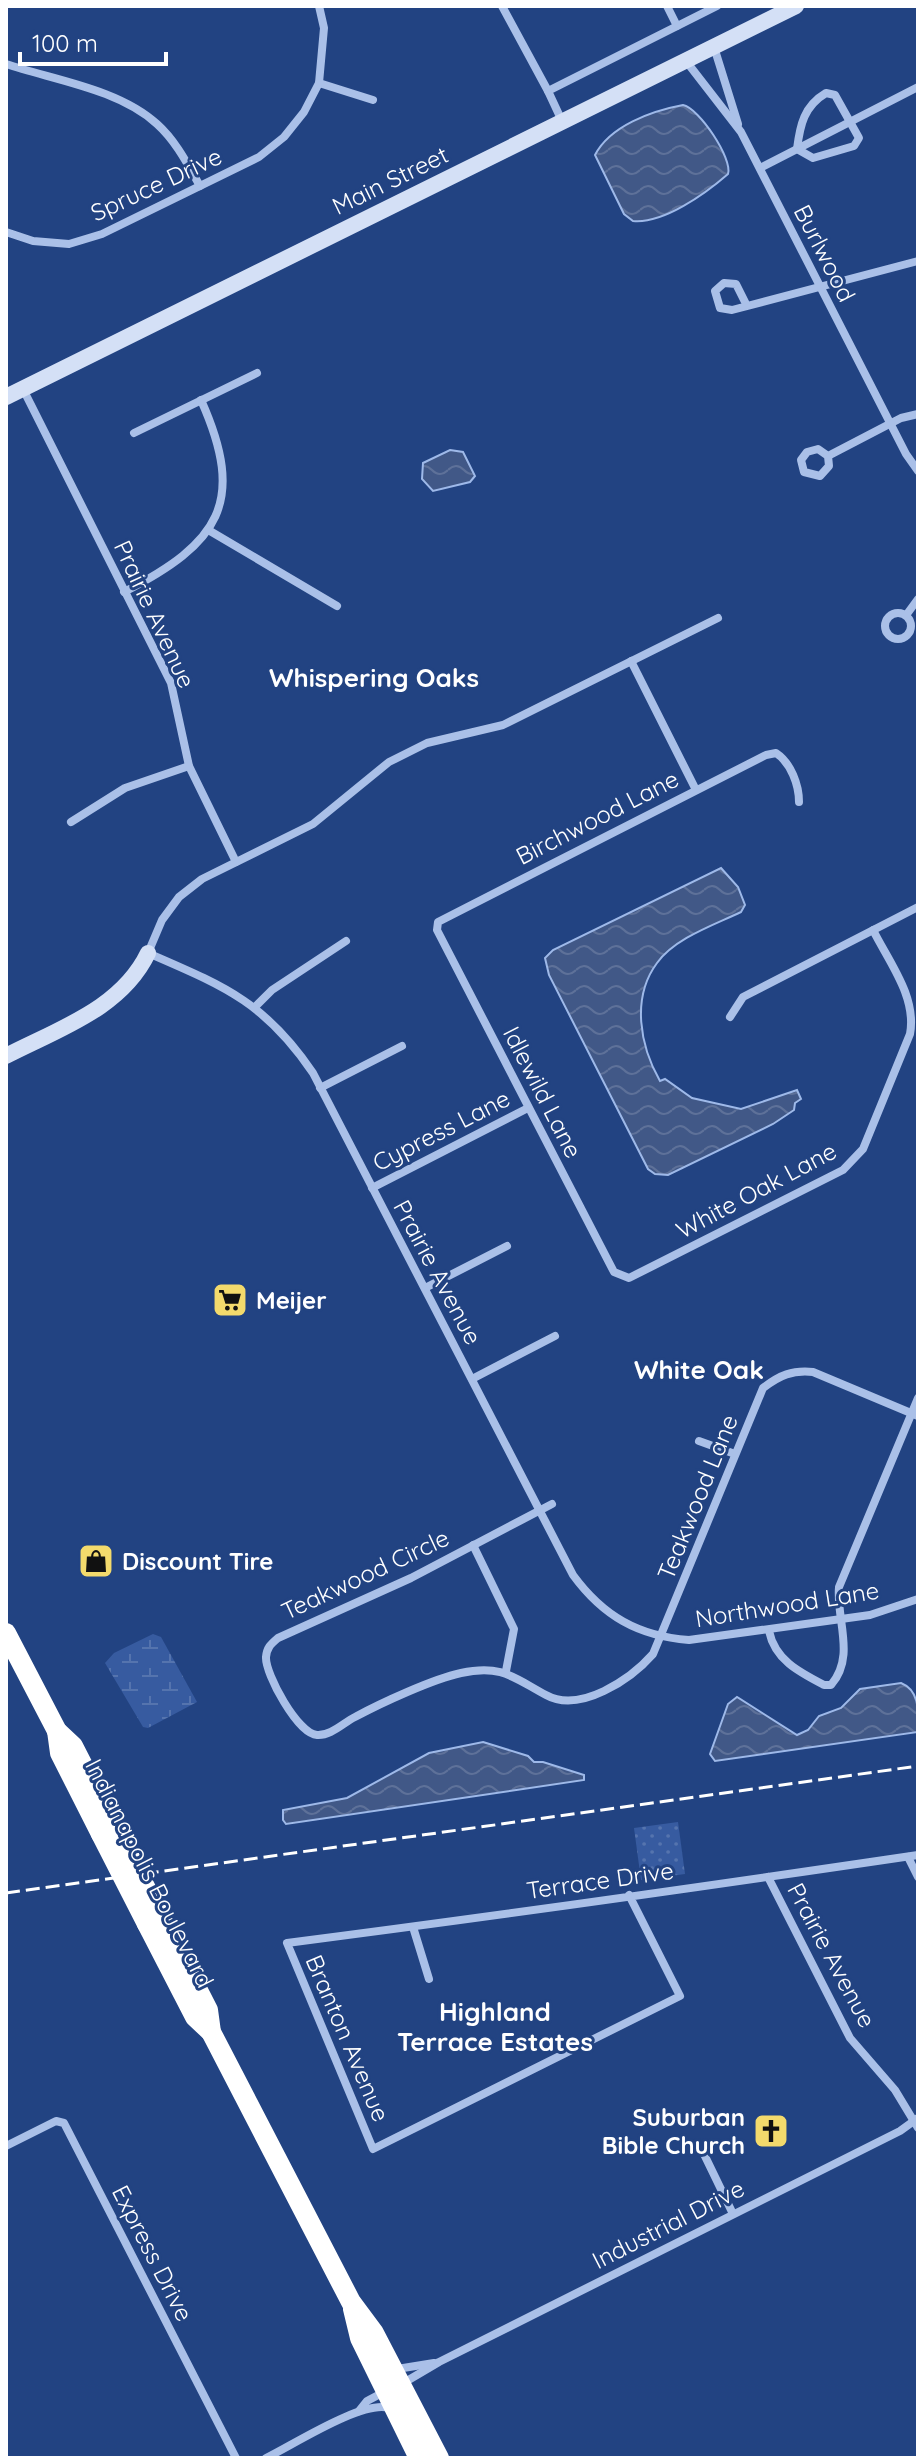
<svg xmlns="http://www.w3.org/2000/svg" width="924" height="2464" font-family="Quicksand,sans-serif">
<style>
.wetland{fill:url(#wetland-marsh)}
.park{fill:url(#park-dots)}
.water{fill:url(#water-waves);stroke:#9eb9e9;stroke-width:2}
.lines{fill:none;stroke-linecap:round;stroke-linejoin:round}
.street{stroke:#aac0e8;stroke-width:8}
.secondary{stroke:#d4e0f6;stroke-width:16}
.highway{stroke:#fff;stroke-width:20}
.rail{stroke:#fff;stroke-width:3;stroke-dasharray:14 6;stroke-linecap:butt}
.highway-bridge{stroke:#fff;stroke-width:20}
.labels{text-anchor:middle;dominant-baseline:central;stroke-width:6;stroke-linejoin:round;paint-order:stroke}
.street-label{font-size:24px;fill:#fff;stroke:#224382}
.poi-label{font-size:24px;font-weight:bold;fill:#fff;stroke:#224382;text-anchor:start}
.neighbourhood-label{font-size:26px;font-weight:bold;fill:#fff;stroke:#224382}
</style>
<defs>
<pattern id="wetland-marsh" width="20" height="14" patternUnits="userSpaceOnUse" patternTransform="scale(2)"><rect width="20" height="14" fill="#375ba0"/><path d="M1 5h8M5 5V1M11 12h8M15 12V8" fill="none" stroke="#5574ae"/></pattern>
<pattern id="park-dots" width="8" height="8" patternUnits="userSpaceOnUse" patternTransform="scale(2)"><rect width="8" height="8" fill="#375ba0"/><path d="M2 2h.1M6 6h.1" fill="none" stroke="#5574ae" stroke-width="1.8" stroke-linecap="round"/></pattern>
<pattern id="water-waves" width="16" height="10" patternUnits="userSpaceOnUse" patternTransform="scale(2)"><rect width="16" height="10" fill="#415887"/><path d="M0 5q4-4 8 0t8 0" fill="none" stroke="#5e7199"/></pattern>
</defs>
<rect width="100%" height="100%" fill="#224382"/>
<polygon class="wetland" points="153,1634 161,1637 197,1702 148,1728 143,1727 105,1663 114,1653"/>
<polygon class="park" points="678,1822 685,1874 641,1880 634,1828"/>
<g class="water">
<path d="M 683,105 C 699,108 733,159 728,174 C 705,194 663,224 633,221 L 624,214 L 595,155 C 610,126 651,111 683,105 Z"/>
<polygon points="450,450 463,452 475,476 470,482 433,491 422,479 423,463"/>
<path d="M 721,868 L 738,887 L 745,905 L 741,912 C 714,925 675,938 657,963 C 631,998 640,1046 660,1081 L 665,1079 L 692,1098 L 741,1109 L 797,1090 L 801,1099 L 795,1103 L 794,1110 L 773,1124 L 668,1175 L 655,1174 L 648,1169 L 549,975 L 545,958 L 553,950 Z"/>
<path d="M 901,1683 C 921,1691 918,1714 918,1732 L 715,1761 L 710,1754 L 728,1704 L 737,1697 L 797,1735 L 808,1730 L 819,1716 L 841,1708 L 860,1689 Z"/>
<polygon points="483,1742 528,1756 534,1762 543,1762 584,1775 584,1780 286,1824 283,1820 283,1810 347,1798 429,1753"/>
</g>
<g class="lines">
<g class="street">
<polyline points="502,6 548,91"/>
<polyline points="667,6 677,26"/>
<polyline points="714,47 738,124"/>
<polyline points="686,61 741,132 906,454 918,471"/>
<path d="M 6,64 C 54,80 119,89 157,124 C 176,141 188,165 200,186"/>
<polyline points="319,83 373,100"/>
<path d="M 826,93 L 835,95 L 859,138 L 854,146 L 813,158 L 797,149 C 800,125 804,106 826,93 Z"/>
<polyline points="562,121 548,91 717,6"/>
<polyline points="760,168 918,87"/>
<polyline points="6,232 33,241 69,244 102,234 259,157 284,137 304,112 319,83 324,28 319,6"/>
<polyline points="747,306 736,284 724,283 715,291 720,308 732,310 918,261"/>
<polyline points="23,389 171,683 189,766 236,862"/>
<polyline points="134,433 257,373"/>
<polyline points="828,456 829,466 820,476 804,472 801,460 807,452 818,449 828,456 901,418 918,414"/>
<polyline points="210,531 337,606"/>
<path d="M 124,592 C 219,543 247,503 201,400"/>
<circle cx="898" cy="626" r="13"/>
<polyline points="907,614 918,599"/>
<path d="M 718,618 L 503,725 L 427,743 L 389,762 L 313,824 L 202,879 L 179,897 L 162,920 L 148,953 C 224,986 265,1002 313,1073 L 573,1575 C 603,1616 638,1636 689,1640 L 870,1615 L 918,1599"/>
<polyline points="631,661 696,790"/>
<path d="M 799,802 C 799,785 791,763 776,753 L 766,755 L 438,922 L 437,930 L 614,1272 L 629,1278 L 843,1170 L 863,1149 L 910,1034 C 917,997 889,962 873,930"/>
<polyline points="71,822 125,788 189,766"/>
<polyline points="255,1007 272,990 346,941"/>
<polyline points="730,1017 743,997 918,907"/>
<polyline points="320,1088 402,1046"/>
<polyline points="372,1188 528,1108"/>
<polyline points="425,1288 507,1246"/>
<polyline points="472,1379 555,1336"/>
<polyline points="699,1441 735,1454"/>
<path d="M 552,1504 L 411,1578 L 278,1638 C 271,1644 267,1647 266,1657 C 265,1674 298,1734 317,1735 C 331,1736 343,1723 355,1717 C 381,1703 433,1679 461,1673 C 502,1664 514,1678 546,1695 C 580,1714 631,1679 653,1654 L 763,1388 C 780,1375 792,1370 813,1372 L 918,1416"/>
<polyline points="473,1545 514,1629 506,1671"/>
<path d="M 769,1631 C 775,1660 799,1672 824,1685 L 831,1685 C 856,1656 836,1620 839,1587 L 918,1398"/>
<polyline points="908,1857 918,1877"/>
<polyline points="768,1877 850,2038 895,2090 918,2128"/>
<path d="M 629,1895 L 680,1996 L 373,2149 L 287,1943 C 497,1916 708,1886 918,1855"/>
<polyline points="413,1927 429,1979"/>
<polyline points="6,2146 56,2121 64,2123 236,2458"/>
<polyline points="702,2150 733,2214"/>
<polyline points="397,2369 434,2363"/>
<polyline points="400,2385 439,2362 900,2131 918,2118"/>
<polyline points="359,2411 367,2401 384,2392"/>
<path d="M 266,2458 C 293,2445 362,2400 389,2408"/>
</g>
<g class="secondary">
<polyline points="6,397 796,6"/>
<path d="M 6,1056 C 58,1029 121,1009 148,953"/>
</g>
<g class="highway">
<polyline points="6,1633 57,1731 73,1746 114,1826"/>
<polyline points="57,1731 60,1753 101,1834"/>
<polyline points="161,1918 208,2010 211,2032 351,2302 374,2333 439,2458"/>
<polyline points="147,1924 195,2017 211,2032"/>
<polyline points="353,2309 360,2338 419,2458"/>
</g>
<polyline class="rail" points="6,1893 918,1766"/>
<g class="highway-bridge">
<polyline points="114,1826 161,1918"/>
<polyline points="101,1834 147,1924"/>
</g>
</g>
<defs>
<symbol id="supermarket-square" viewBox="-11 -11 22 22"><rect x="-9" y="-9" width="18" height="18" rx="4" fill="#f3da6c" stroke="#224382"/><path d="M-6-5.5h2.5l.6 2H6L4.5 2H-2.5L-4.4-4H-6ZM-1.5 3.2a1.3 1.3 0 1 0 .1 0ZM3 3.2a1.3 1.3 0 1 0 .1 0Z" fill="#111"/></symbol>
<symbol id="shop-square" viewBox="-11 -11 22 22"><rect x="-9" y="-9" width="18" height="18" rx="4" fill="#f3da6c" stroke="#224382"/><path d="M-5-2.5h2.3a2.7 3.5 0 0 1 5.4 0H5L5.5 6h-11ZM-1.5-2.5h3a1.5 2.3 0 0 0-3 0Z" fill="#111"/></symbol>
<symbol id="church-square" viewBox="-11 -11 22 22"><rect x="-9" y="-9" width="18" height="18" rx="4" fill="#f3da6c" stroke="#224382"/><path d="M-1.2-6h2.4v3.5h3.3v2.4h-3.3V6h-2.4V-.1h-3.3v-2.4h3.3Z" fill="#111"/></symbol>
</defs>
<g fill-rule="evenodd">
<use href="#supermarket-square" x="210" y="1280" width="40" height="40"/>
<use href="#shop-square" x="76" y="1541" width="40" height="40"/>
<use href="#church-square" x="751" y="2111" width="40" height="40"/>
</g>
<g class="labels">
<g class="street-label">
<text transform="translate(390 180) rotate(-26)">Main Street</text>
<text transform="translate(156 184) rotate(-25)">Spruce Drive</text>
<text transform="translate(825 253) rotate(63)">Burlwood</text>
<text transform="translate(155 614) rotate(65)">Prairie Avenue</text>
<text transform="translate(597 817) rotate(-27)">Birchwood Lane</text>
<text transform="translate(543 1092) rotate(63)">Idlewild Lane</text>
<text transform="translate(441 1130) rotate(-27)">Cypress Lane</text>
<text transform="translate(756 1190) rotate(-28)">White Oak Lane</text>
<text transform="translate(438 1272) rotate(62)">Prairie Avenue</text>
<text transform="translate(697 1497) rotate(-68)">Teakwood Lane</text>
<text transform="translate(365 1574) rotate(-25)">Teakwood Circle</text>
<text transform="translate(787 1604) rotate(-9)">Northwood Lane</text>
<text transform="translate(150 1873) rotate(63)">Indianapolis Boulevard</text>
<text transform="translate(600 1880) rotate(-8)">Terrace Drive</text>
<text transform="translate(832 1955) rotate(62)">Prairie Avenue</text>
<text transform="translate(348 2038) rotate(67)">Branton Avenue</text>
<text transform="translate(668 2224) rotate(-27)">Industrial Drive</text>
<text transform="translate(153 2253) rotate(63)">Express Drive</text>
</g>
<g class="poi-label">
<text x="256" y="1300">Meijer</text>
<text x="122" y="1561">Discount Tire</text>
<text x="745" y="2117" text-anchor="end">Suburban<tspan x="745" dy="28">Bible Church</tspan></text>
</g>
<g class="neighbourhood-label">
<text x="374" y="677">Whispering Oaks</text>
<text x="699" y="1369">White Oak</text>
<text x="495" y="2011">Highland<tspan x="495" dy="30">Terrace Estates</tspan></text>
</g>
</g>
<rect width="924" height="2464" fill="none" stroke="#ffffff" stroke-width="16"/>
<path d="M20 52v12h146v-12" fill="none" stroke="#ffffff" stroke-width="4"/>
<text x="32" y="52" font-size="24" fill="#ffffff" stroke="#224382" stroke-width="6" paint-order="stroke">100 m</text>
</svg>
